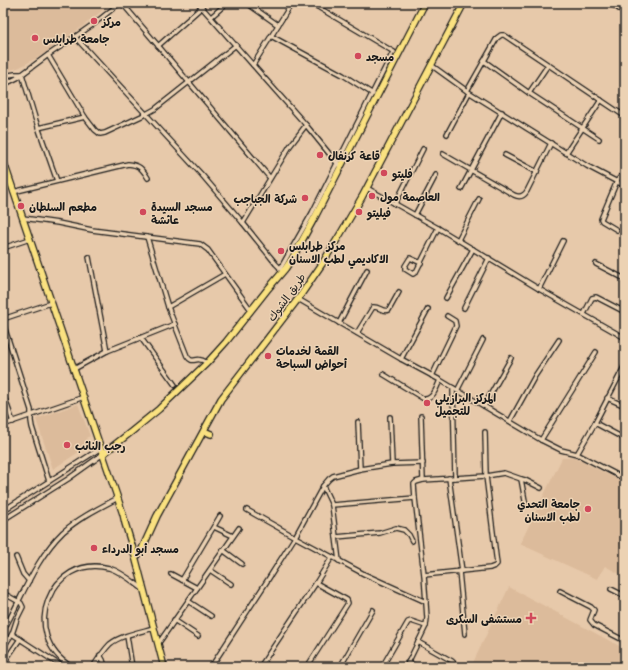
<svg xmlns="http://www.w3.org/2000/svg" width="628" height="670" font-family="'Playpen Sans','Playpen Sans Arabic',sans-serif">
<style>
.built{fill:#dcbb9b}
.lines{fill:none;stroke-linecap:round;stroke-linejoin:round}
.street-casing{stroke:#1c1c1c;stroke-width:6}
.primary-casing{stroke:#1c1c1c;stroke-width:8}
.street{stroke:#ecd2b3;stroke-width:3.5}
.primary{stroke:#fae180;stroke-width:5.5}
.poi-dot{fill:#d1495b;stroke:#ecd2b3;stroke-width:1.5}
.labels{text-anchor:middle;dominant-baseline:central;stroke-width:3;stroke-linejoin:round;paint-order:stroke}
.poi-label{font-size:11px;font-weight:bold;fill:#1c1c1c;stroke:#ecd2b3;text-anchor:start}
.street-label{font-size:11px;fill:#1c1c1c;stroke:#ecd2b3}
</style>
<rect width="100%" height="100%" fill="#e7c9aa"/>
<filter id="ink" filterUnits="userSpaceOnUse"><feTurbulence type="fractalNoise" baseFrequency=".025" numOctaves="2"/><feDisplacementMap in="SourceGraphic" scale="8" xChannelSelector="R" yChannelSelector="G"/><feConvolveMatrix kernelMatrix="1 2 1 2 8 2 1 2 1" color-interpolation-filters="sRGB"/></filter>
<g filter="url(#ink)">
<g class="built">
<polygon points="3,3 112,3 75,32 42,55 20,67 3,73"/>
<polygon points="78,404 90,436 86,438 89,444 88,446 53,469 36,419"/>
<polygon points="562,458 575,458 625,483 625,577 605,566 597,579 520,544"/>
<polygon points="509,587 625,649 625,667 471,667"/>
</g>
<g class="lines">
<defs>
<g id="street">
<polyline points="122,3 270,178"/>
<polyline points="198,3 306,125 340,167"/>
<polyline points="311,3 394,52"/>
<polyline points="609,3 625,12"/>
<polyline points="251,6 278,25"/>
<polyline points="619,9 622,3"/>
<polyline points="211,17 227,3"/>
<polyline points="271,36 343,75 373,94"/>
<polyline points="75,37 202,175 243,223 276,264 283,271"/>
<polyline points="158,46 202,7"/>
<polyline points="48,55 85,117 95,130 100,134 105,133 146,114 155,109 236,45"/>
<polyline points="484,61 529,93 599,139"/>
<polyline points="253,65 292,3"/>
<polyline points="431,65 467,91 587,166 625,186"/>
<polyline points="22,74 36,121 57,181"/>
<polyline points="3,76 15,74 21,74"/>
<polyline points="3,85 17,78 48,55 75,37 95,23 120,3"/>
<polyline points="467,91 497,38 501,35 504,35 623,115"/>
<polyline points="529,93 548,65"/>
<polyline points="38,128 85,117"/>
<polyline points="447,134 469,93"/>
<polyline points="566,153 601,100"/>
<path d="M 443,154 L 514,195 C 520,198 524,196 527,191 L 551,143"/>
<polyline points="505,155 537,172"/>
<polyline points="367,188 438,228 539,289 625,338"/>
<polyline points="461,189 502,112"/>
<path d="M 13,192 L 128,164 C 139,165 142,168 148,178"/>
<polyline points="395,204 423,149"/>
<polyline points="415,215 436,175"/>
<polyline points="23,218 58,223 92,230 200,244 208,250 251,310"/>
<polyline points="243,223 290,146 306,125"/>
<polyline points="617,230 602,221 601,219 617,181 625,171"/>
<path d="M 147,237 L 168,307 L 187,356 C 192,364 195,358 201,360 C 203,360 205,362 207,363"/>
<polyline points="458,240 479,199"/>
<polyline points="3,248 30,239"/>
<polyline points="89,257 107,351"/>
<polyline points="421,263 410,258 405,266 405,269 413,274 416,272 438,228"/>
<polyline points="596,264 625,279"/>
<polyline points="280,269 312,213 393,52"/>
<polyline points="539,289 563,241"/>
<polyline points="446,298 473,249"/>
<polyline points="298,299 401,359 440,380 541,440 561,450 577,454 625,479"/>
<polyline points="168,307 225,274"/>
<polyline points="464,308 489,258"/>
<polyline points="584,314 592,298 596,297 625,312"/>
<polyline points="3,319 51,303"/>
<polyline points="3,323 31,410 31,421 32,427 49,481"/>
<polyline points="339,323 367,270"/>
<path d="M 357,333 L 373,307 C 379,306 383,313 389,310 L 399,292"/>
<polyline points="141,338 175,385"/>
<polyline points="401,359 428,309"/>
<polyline points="74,369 107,351 175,324"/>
<path d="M 383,374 L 424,399 C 433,400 437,387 440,380"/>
<polyline points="432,376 456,326 455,321 447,316"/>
<polyline points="453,388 455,478"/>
<polyline points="457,391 483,340"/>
<polyline points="3,393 13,422"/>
<polyline points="607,398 625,406"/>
<polyline points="484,406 511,358"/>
<polyline points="421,416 423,480"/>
<polyline points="390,417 392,464"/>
<polyline points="510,421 535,376 559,340"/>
<polyline points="358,422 360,469"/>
<polyline points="595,423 625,439"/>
<polyline points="3,425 84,397"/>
<polyline points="541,440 596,352"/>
<polyline points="577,454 595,423 625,365"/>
<polyline points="449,478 462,571"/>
<polyline points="521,479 526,506"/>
<polyline points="323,486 332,505 339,561"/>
<polyline points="332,505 415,498"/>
<polyline points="4,510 101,448"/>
<polyline points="247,510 295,537 364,574 426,602"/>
<polyline points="3,520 68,479 103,454"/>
<polyline points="214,527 233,536"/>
<polyline points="336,537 380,533 396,528 404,530 409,535 412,541"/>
<polyline points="223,550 242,564"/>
<polyline points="16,557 23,574 29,581"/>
<polyline points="210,570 231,584"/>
<polyline points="459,571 465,634"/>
<polyline points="171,574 197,588"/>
<polyline points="424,575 490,568 495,566 497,564 486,476 485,432"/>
<polyline points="182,580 220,516"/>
<polyline points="611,589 625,596"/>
<polyline points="560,591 591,607 594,610 590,620 594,625 625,641"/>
<polyline points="3,593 21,603 23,607 17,619 12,634 3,648"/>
<polyline points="188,601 211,616"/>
<polyline points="174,620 198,636"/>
<path d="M 3,631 C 22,598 35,559 63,532 C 79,518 99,508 118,498"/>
<polyline points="12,634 63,667"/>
<polyline points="127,636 132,667"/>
<polyline points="418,642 452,661 454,663 454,667"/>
<polyline points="158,644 239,528"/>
<polyline points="100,655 103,660 105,667"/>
<polyline points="408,662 417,667"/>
<polyline points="3,667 5,661 20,639"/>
<path d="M 72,667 C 18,635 50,553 109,568 C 122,572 132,581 143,589"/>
<path d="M 93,667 C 98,659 103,651 110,644 C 121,635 140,632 154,628"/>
<polyline points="211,667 269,578 295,537 323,486 329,479 333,476 360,469 392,464 423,463"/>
<polyline points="260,667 316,583 332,557"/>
<polyline points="307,667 348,603 347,600 316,583"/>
<polyline points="340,667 373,610"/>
<polyline points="382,667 408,622 411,621 426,626"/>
<polyline points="406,667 426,626 427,618 424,575 415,498 414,484 416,482 423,480 486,476 504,473 521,479 525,480 541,488"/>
</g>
<g id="primary">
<polyline points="3,160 123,514 125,523 135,556 164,667"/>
<polyline points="204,431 211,434"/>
<polyline points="103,454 131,432 159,409 207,363 226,342 267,290 285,269 293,257 316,215 425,3"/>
<polyline points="138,555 142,549 157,516 221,399 298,299 322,264 341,233 362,197 464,3"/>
</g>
</defs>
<use href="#street" class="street-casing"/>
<use href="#primary" class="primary-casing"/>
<use href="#street" class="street"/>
<use href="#primary" class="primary"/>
</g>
</g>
<g class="poi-dot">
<circle cx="94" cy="21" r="4"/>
<circle cx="35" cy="38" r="4"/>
<circle cx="358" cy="56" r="4"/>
<circle cx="320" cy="155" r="4"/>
<circle cx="384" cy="173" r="4"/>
<circle cx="372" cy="196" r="4"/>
<circle cx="305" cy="198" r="4"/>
<circle cx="21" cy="206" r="4"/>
<circle cx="143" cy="212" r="4"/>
<circle cx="359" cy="212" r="4"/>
<circle cx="281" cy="251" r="4"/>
<circle cx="268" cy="356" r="4"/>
<circle cx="427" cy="403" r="4"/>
<circle cx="67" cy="445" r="4"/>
<circle cx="588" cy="509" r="4"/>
<circle cx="94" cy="548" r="4"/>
<path d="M529 612h4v4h4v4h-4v4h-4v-4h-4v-4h4z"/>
</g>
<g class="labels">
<g class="poi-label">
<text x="102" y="21">مركز</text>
<text x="43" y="38">جامعة طرابلس</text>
<text x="366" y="56">مسجد</text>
<text x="328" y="155">قاعة كرنفال</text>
<text x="392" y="173">فليتو</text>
<text x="380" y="196">العاصمة مول</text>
<text x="297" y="198" text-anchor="end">شركة الجباجب</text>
<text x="29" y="206">مطعم السلطان</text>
<text x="151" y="206">مسجد السيدة<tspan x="151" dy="13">عائشة</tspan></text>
<text x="367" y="212">فيليتو</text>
<text x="289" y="245">مركز طرابلس<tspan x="289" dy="13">الاكاديمي لطب الاسنان</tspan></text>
<text x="276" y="350">القمة لخدمات<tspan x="276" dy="13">أحواض السباحة</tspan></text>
<text x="435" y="397">المركز البرازيلي<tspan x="435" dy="13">للتجميل</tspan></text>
<text x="75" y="445">رجب النائب</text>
<text x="580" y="503" text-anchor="end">جامعة التحدي<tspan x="580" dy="13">لطب الاسنان</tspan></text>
<text x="102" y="548">مسجد أبو الدرداء</text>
<text x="522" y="618" text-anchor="end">مستشفى السكرى</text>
</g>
<g class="street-label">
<text transform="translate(286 297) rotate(-54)">طريق الشوك</text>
</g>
</g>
<rect width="628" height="670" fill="none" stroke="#ecd2b3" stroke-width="16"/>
<rect x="8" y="8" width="612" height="654" fill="none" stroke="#1c1c1c" stroke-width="1.5" filter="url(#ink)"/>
</svg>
